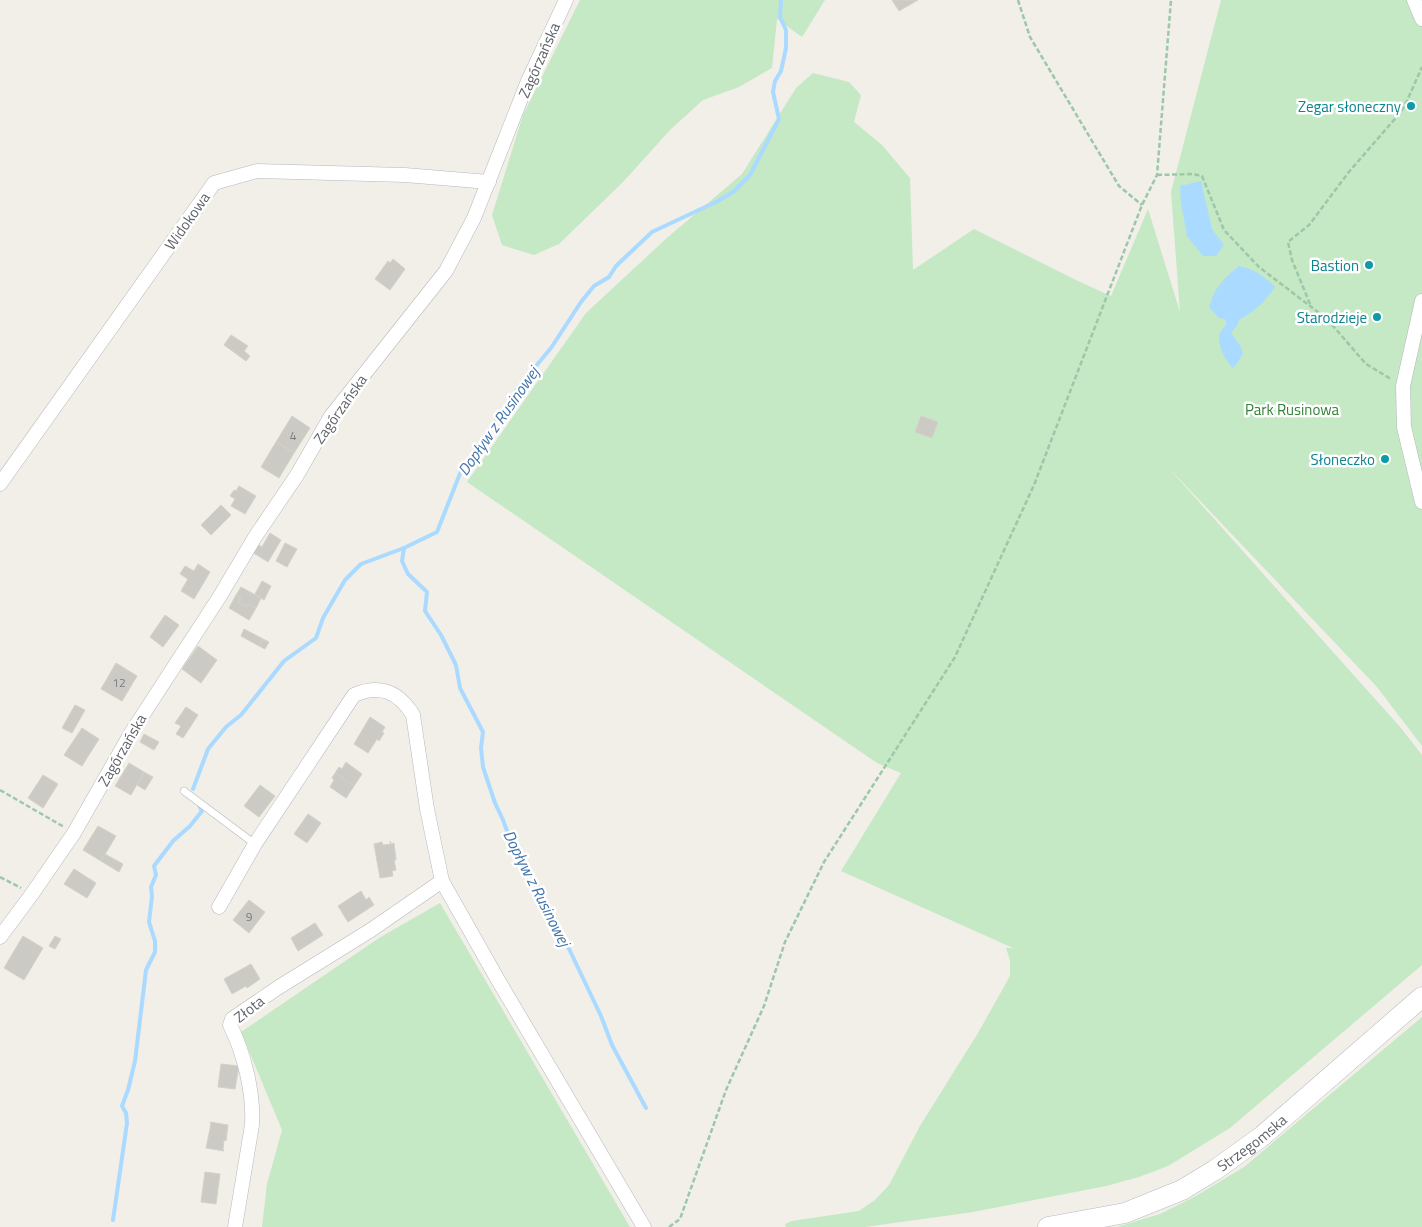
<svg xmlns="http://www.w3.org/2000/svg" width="1422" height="1227" font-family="'Titillium Web',sans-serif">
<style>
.green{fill:#c5e8c5}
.water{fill:#aadaff}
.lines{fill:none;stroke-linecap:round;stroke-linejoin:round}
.stream{stroke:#aadaff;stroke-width:4}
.building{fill:#cccac5;stroke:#d6d1c6}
.lane-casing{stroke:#b5b8bc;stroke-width:8}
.street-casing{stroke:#b5b8bc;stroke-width:15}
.secondary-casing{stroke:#b6babf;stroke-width:21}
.path{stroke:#9cc7a9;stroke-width:2.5;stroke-dasharray:5 2.5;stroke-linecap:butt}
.lane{stroke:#fff;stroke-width:7}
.street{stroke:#fff;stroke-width:14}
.secondary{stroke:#fff;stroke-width:20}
.culture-dot{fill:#0f9aa8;stroke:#fff;stroke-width:2}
.labels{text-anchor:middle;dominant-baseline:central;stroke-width:5;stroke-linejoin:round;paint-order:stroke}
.number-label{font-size:12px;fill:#7a7d7f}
.street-label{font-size:15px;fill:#5f6368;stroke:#fff}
.culture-label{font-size:15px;fill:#0d838f;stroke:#fff;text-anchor:end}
.park-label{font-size:15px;fill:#348238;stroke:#fff}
.water-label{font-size:16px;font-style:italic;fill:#4174aa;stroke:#fff}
</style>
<rect width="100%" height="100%" fill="#f1efe8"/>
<g class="green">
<polygon points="580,0 825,0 802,37 777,19 772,68 739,87 703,100 671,129 623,182 559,244 534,255 502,245 492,215 523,115"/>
<polygon points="1221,0 1422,0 1422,746 1377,687 1166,465 1401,728 1422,755 1422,965 1230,1128 1168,1166 1139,1177 1106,1186 973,1212 865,1227 786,1227 785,1224 792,1221 859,1211 875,1200 889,1185 920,1126 978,1033 1010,976 1010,960 1006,948 1013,948 841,871 901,773 877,763 467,482 586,313 668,237 742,174 796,88 813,73 849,82 861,95 854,122 882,145 910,178 913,270 974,229 1078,281 1111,296 1148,209 1180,312 1171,192"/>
<polygon points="440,903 630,1227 262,1227 267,1184 282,1130 241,1032 379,938"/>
<polygon points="1422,1017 1422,1227 1117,1227 1160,1214 1196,1196 1244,1167"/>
</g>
<g class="water">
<polygon points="1201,181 1212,229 1224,245 1216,256 1203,256 1187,236 1181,203 1180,186"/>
<path d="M 1239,266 C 1254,269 1264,276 1275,287 C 1265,302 1255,311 1239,320 L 1237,326 L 1231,333 L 1240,345 L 1243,353 L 1239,361 L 1233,368 C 1223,358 1219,347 1219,334 L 1226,325 L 1226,320 L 1219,318 L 1209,307 C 1214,288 1224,278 1239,266 Z"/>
</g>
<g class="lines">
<g class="stream">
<polyline points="193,789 208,749 226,727 241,715 284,661 316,638 323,618 345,580 361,564 404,548"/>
<polyline points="646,1108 612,1045 601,1016 541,890 514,850 503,820 495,803 483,767 481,748 483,732 460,688 456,665 441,635 425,611 427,592 408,574 402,561 404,548 437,532 461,471 521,384 551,348 581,302 594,286 609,277 616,266 652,232 718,201 733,192 750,175 779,119 773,92 775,81 781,71 786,48 786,30 780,17 781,0"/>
<polyline points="113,1220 127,1123 126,1113 122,1106 128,1090 135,1061 146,970 155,952 155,941 149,922 152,896 151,887 156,875 154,866 173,841 190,826 202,811 199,805"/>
</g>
</g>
<g class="building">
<polygon points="892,0 918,0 899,11"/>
<polygon points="393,259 405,269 390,290 375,279 388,261 390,263"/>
<polygon points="231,335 248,346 244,351 250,356 246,361 224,345"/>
<polygon points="292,416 310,428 294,453 276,442"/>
<polygon points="921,416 938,422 932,438 915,432"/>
<polygon points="276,442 294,453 279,478 261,467"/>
<polygon points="239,486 256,496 245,514 231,506 235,499 230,496 234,490 236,491"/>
<polygon points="221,505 231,515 211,535 201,525"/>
<polygon points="270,533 281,540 268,562 252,552 257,544 262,547"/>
<polygon points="285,543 297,549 287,567 276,561"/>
<polygon points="198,564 210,572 194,599 181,591 188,579 180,574 185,566 194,571"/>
<polygon points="262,581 271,586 264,600 255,594"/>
<polygon points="241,587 261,598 256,608 248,604 246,607 238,602 241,598 236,595"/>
<polygon points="236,595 241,598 238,602 246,607 248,604 256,608 249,620 229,608"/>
<polygon points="165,615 179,625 163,647 150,637"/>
<polygon points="244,629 263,639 259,646 241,636"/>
<polygon points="263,639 269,642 265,649 259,646"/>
<polygon points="198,646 217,660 201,683 182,669"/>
<polygon points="116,663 137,676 122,701 101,689"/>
<polygon points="75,705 85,710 72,733 62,728"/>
<polygon points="186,707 198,715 183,738 176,734 181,726 175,723"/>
<polygon points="370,717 385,727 382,732 384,733 379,741 377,739 368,753 354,744"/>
<polygon points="82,728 99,739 82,766 64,755"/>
<polygon points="144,734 159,742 154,750 140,742"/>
<polygon points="346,762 362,774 354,786 335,773 339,767 342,769"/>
<polygon points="129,763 144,772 131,795 115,786"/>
<polygon points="144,772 153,777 145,790 137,785"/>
<polygon points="335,773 354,786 346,798 330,787 334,780 332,778"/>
<polygon points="43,775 58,784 43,808 28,798"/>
<polygon points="260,785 275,796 259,817 244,806"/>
<polygon points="308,814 321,823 307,843 294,834"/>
<polygon points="98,826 116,836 101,861 83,850"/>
<polygon points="390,841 391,844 394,843 396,860 394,860 396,870 392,871 393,876 380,878 374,844 382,842 383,845 391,844"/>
<polygon points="105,854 123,864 119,872 101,861"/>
<polygon points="74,869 96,883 87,898 64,884"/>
<polygon points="361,891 366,900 369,897 374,905 348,922 338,906"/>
<polygon points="249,900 265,912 249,933 233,920"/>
<polygon points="315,923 323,935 298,951 291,938"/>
<polygon points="23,936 43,948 24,980 4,968"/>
<polygon points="55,936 61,939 55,949 49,946"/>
<polygon points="251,964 260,979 247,988 246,986 232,994 224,979"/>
<polygon points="221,1064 239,1066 235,1089 218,1087"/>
<polygon points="210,1122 228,1125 226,1141 224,1140 223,1149 224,1151 206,1148 211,1124"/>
<polygon points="205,1172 220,1174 216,1204 201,1202"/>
</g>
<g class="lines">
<defs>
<polyline id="lane" points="184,791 255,844"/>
<g id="street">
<polyline points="1414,0 1422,19"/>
<polyline points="1422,301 1403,386 1404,427 1422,502"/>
<polyline points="0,484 214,183 257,171 405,175 489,182"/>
<path d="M 219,907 L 255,844 L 354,695 C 380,684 398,691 413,715 L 427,809 L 442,881 L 498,980 L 644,1227"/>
<polyline points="0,937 32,894 74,833 131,733 220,596 255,537 297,475 331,416 446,271 474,218 528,81 566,0"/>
<path d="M 235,1227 L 252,1125 C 254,1093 244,1053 230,1025 L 232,1019 L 279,987 L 371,930 L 442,881"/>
</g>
<g id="secondary">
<path id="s1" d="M 1048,1227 L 1125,1213 L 1182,1190 L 1215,1170 L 1261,1137 L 1422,997"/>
</g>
</defs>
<use href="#lane" class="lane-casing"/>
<use href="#street" class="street-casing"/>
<use href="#secondary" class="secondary-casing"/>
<g class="path">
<polyline points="1018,0 1030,37 1101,156 1119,186 1142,205"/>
<polyline points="1157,175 1193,174 1202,176 1224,230 1259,267 1327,319 1366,364 1391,379"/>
<polyline points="1310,304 1292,260 1288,242 1309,225 1348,173 1400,113 1406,103 1422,67"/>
<polyline points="0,790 64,827"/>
<polyline points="0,877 21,888"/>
<polyline points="669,1227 680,1219 726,1090 764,1006 785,942 824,862 955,657 1034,485 1142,205 1157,175 1171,0"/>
</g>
<use href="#lane" class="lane"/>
<use href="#street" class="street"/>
<use href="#secondary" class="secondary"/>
</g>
<g class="culture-dot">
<circle cx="1411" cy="106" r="5"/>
<circle cx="1369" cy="265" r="5"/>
<circle cx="1377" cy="317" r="5"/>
<circle cx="1385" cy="459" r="5"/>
</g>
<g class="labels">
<g class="number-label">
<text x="293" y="435">4</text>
<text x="119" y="682">12</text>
<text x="249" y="916">9</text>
</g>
<g class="street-label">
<text transform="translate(539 60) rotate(-66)">Zagórzańska</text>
<text transform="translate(187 221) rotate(-55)">Widokowa</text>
<text transform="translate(340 409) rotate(-55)">Zagórzańska</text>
<text transform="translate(122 750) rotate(-60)">Zagórzańska</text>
<text transform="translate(249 1009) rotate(-38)">Złota</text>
<text stroke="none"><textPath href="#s1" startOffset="224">Strzegomska</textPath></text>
</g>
<g class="culture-label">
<text x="1401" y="106">Zegar słoneczny</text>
<text x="1359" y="265">Bastion</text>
<text x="1367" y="317">Starodzieje</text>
<text x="1375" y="459">Słoneczko</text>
</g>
<g class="park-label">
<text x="1292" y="409">Park Rusinowa</text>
</g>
<g class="water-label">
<text transform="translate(498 421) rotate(-55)">Dopływ z Rusinowej</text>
<text transform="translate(537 888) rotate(63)">Dopływ z Rusinowej</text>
</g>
</g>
</svg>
